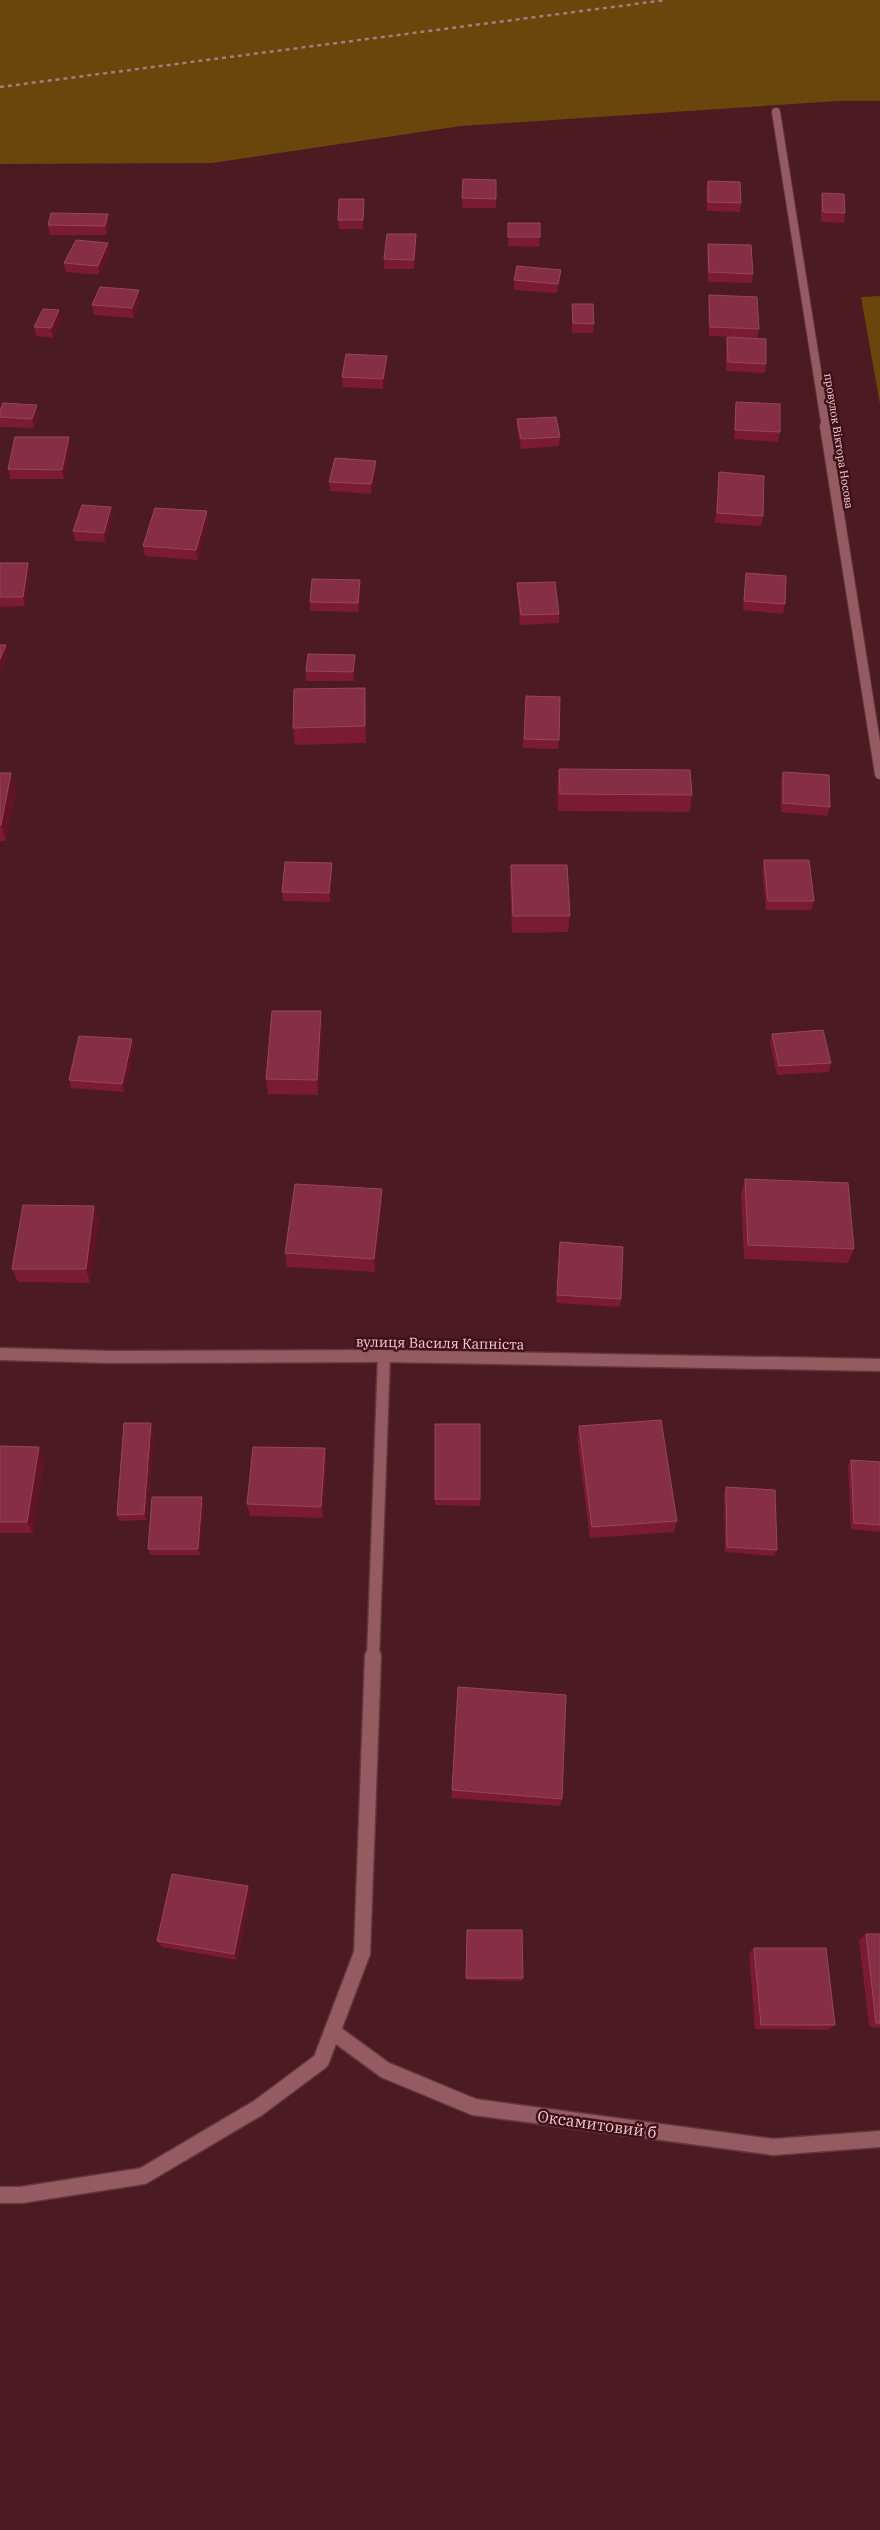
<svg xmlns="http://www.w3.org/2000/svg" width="880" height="2530" font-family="'IBM Plex Serif',serif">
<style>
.green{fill:#69460c}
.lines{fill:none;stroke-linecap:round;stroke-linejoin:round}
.service-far1-casing{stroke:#61363d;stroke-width:15}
.service-casing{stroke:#61363d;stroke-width:19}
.minor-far1-casing{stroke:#61363d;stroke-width:10}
.minor-casing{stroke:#61363d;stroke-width:12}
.tertiary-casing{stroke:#61363d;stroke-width:15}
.service-far1{stroke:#945b60;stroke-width:12}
.service{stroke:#945b60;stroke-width:16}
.minor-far1{stroke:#945b60;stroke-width:8}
.minor{stroke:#945b60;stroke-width:10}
.tertiary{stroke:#945b60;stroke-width:12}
.rail{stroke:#a57d80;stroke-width:2.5;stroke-dasharray:4 4;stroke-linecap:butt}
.wall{fill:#7a1b32}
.shaded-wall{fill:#621324}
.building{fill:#862e43;stroke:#964758}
.labels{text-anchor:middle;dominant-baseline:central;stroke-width:5;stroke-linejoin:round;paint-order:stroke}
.far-street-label{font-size:11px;fill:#eecdce;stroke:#400f17}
.street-label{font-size:14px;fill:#eecdce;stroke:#400f17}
.near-street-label{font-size:16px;fill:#eecdce;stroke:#400f17}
</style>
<rect width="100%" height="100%" fill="#4c1a21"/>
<g class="green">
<polygon points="0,0 880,0 880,101 839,101 461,126 212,163 0,164"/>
<polygon points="880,296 880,404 861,297"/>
</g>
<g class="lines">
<defs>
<polyline id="service-far1" points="373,1658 384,1356"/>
<g id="service">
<polyline points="333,2032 385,2070 474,2107 773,2147 880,2139"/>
<polyline points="0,2195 21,2195 143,2176 258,2108 321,2061 362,1953 373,1656"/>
</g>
<polyline id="minor-far1" points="776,112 826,428"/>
<polyline id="minor" points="825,426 880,774"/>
<polyline id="tertiary" points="0,1354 111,1357 384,1356 880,1365"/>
</defs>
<use href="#service-far1" class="service-far1-casing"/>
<use href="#service" class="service-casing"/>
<use href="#minor-far1" class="minor-far1-casing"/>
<use href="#minor" class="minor-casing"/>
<use href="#tertiary" class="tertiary-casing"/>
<use href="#service-far1" class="service-far1"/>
<use href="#service" class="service"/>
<use href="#minor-far1" class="minor-far1"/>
<use href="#minor" class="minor"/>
<use href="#tertiary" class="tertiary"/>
<polyline class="rail" points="0,87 666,0"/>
</g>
<g class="wall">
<polygon points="463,179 496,180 496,208 462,208"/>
<polygon points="708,181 741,203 740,212 707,211 706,190"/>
<polygon points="822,193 845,213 844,223 821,222 821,202"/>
<polygon points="364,208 363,229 339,229 338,220"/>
<polygon points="109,223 107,235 50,235 48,225"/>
<polygon points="508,223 540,237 539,247 508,246"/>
<polygon points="108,243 110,252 99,275 66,272 64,263"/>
<polygon points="416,244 414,269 384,269 384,259"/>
<polygon points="708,244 753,274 752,283 708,282 707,253"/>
<polygon points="561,270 560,279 557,293 514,290 514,280"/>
<polygon points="709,295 759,329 757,338 709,336 708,304"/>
<polygon points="140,300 134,318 94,315 92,305"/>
<polygon points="572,304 594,324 593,333 572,333"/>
<polygon points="61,319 53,338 36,336 34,327"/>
<polygon points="727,337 766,364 765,373 726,371 726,347"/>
<polygon points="387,366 383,389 343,387 342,377"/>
<polygon points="736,402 780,432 778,442 734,439 735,411"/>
<polygon points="0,411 39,414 34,428 0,427"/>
<polygon points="517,419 560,437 559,446 521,449 517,429"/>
<polygon points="71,447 64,479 10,479 8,469"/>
<polygon points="376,461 376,471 371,494 330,491 329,482"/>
<polygon points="719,472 763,516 761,526 715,523 718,482"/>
<polygon points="111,507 113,516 105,542 75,541 73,531"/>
<polygon points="207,511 208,521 198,560 145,556 143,546"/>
<polygon points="0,563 28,563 30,573 25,606 0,607"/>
<polygon points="746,573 785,604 783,614 743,610 745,582"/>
<polygon points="360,580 360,589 359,612 310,611 310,602"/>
<polygon points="517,583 559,614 559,623 520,625 517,593"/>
<polygon points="355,665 354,681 306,681 306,671"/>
<polygon points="526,696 559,740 558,749 523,748"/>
<polygon points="366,705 366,743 295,745 293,728"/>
<polygon points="559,769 692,795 690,812 558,811 557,786"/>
<polygon points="783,772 830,807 827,816 781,812 781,781"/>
<polygon points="0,773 16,790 6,841 0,841"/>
<polygon points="764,860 814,901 811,910 766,910 762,869"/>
<polygon points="332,863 332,872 330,902 283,901 282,892"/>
<polygon points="511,865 570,916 568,932 512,933 510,882"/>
<polygon points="322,1027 318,1095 268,1094 266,1079"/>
<polygon points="772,1034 831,1063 829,1072 777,1075 770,1042"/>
<polygon points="134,1047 124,1092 71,1088 69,1080"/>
<polygon points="745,1179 854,1249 848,1263 744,1259 741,1194"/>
<polygon points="382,1203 375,1272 287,1267 285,1253"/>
<polygon points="94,1206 99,1220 90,1283 18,1282 12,1269"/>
<polygon points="560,1242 621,1299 620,1307 556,1303"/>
<polygon points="435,1424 480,1499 480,1506 435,1505"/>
<polygon points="579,1426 677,1521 674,1532 590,1538 577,1438"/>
<polygon points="154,1429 147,1520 119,1521 117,1515"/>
<polygon points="0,1446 39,1447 44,1459 33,1533 0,1533"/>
<polygon points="327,1460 323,1518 250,1516 247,1504"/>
<polygon points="851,1460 880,1462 880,1532 851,1529 848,1466"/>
<polygon points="726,1487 777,1550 774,1556 725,1552 724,1493"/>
<polygon points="204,1503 200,1555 150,1555 148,1549"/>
<polygon points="452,1790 562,1799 560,1806 451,1798"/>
<polygon points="251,1893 237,1960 162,1947 157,1941"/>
<polygon points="467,1930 523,1978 522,1981 466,1980"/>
<polygon points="866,1934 880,1934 880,2028 869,2027 859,1940"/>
<polygon points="754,1948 835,2025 828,2030 755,2029 749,1953"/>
</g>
<g class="shaded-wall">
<polygon points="364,199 364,208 363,229 363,220"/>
<polygon points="108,214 109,223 107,235 105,226"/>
<polygon points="416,234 416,244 414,269 414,260"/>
<polygon points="108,243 110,252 99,275 98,266"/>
<polygon points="561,270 560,279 557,293 558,284"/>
<polygon points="139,290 140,300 134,318 132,308"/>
<polygon points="59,310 61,319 53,338 51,328"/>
<polygon points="387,356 387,366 383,389 383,379"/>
<polygon points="37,405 39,414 34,428 32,419"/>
<polygon points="69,437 71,447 64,479 62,470"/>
<polygon points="376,461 376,471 371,494 371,484"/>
<polygon points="111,507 113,516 105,542 104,533"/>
<polygon points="207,511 208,521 198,560 196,550"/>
<polygon points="28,563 30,573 25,606 23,597"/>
<polygon points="360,580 360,589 359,612 358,603"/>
<polygon points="6,645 8,655 0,674 0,659"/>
<polygon points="355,655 355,665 354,681 353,672"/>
<polygon points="365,688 366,705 366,743 365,726"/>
<polygon points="11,773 16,790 6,841 1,825"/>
<polygon points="332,863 332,872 330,902 329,893"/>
<polygon points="321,1011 322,1027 318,1095 317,1080"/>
<polygon points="132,1039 134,1047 124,1092 122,1084"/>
<polygon points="382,1189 382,1203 375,1272 374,1259"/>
<polygon points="94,1206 99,1220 90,1283 86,1269"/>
<polygon points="151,1423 154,1429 147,1520 144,1514"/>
<polygon points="39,1447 44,1459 33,1533 27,1522"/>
<polygon points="325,1448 327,1460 323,1518 321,1507"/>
<polygon points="202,1497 204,1503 200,1555 198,1549"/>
<polygon points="248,1886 251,1893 237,1960 234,1954"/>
</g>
<g class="building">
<polygon points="463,179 496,180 496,199 462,198"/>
<polygon points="708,181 740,182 741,203 708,202"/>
<polygon points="822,193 844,194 845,213 823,212"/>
<polygon points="339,199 364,199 363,220 338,220"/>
<polygon points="51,213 108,214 105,226 48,225"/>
<rect x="508" y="223" width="32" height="14"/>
<polygon points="387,234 416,234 414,260 384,259"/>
<polygon points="76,240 108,243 98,266 64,263"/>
<polygon points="708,244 751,245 753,274 709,272"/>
<polygon points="517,266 561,270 558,284 514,280"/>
<polygon points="100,287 139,290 132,308 92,305"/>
<polygon points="709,295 757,297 759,329 710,327"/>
<polygon points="572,304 593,304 594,324 573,323"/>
<polygon points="43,309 59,310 51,328 34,327"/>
<polygon points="727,337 766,339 766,364 728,362"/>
<polygon points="346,354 387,356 383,379 342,377"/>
<polygon points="736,402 780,404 780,432 735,430"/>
<polygon points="3,403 37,405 32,419 0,417 0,411"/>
<polygon points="556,417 560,437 521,439 517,419"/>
<polygon points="15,437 69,437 62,470 8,469"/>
<polygon points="335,458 376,461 371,484 329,482"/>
<polygon points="719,472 764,476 763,516 717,513"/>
<polygon points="82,505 111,507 104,533 73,531"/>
<polygon points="155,508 207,511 196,550 143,546"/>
<polygon points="0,563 28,563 23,597 0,597"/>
<polygon points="746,573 786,576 785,604 744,601"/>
<polygon points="312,579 360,580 358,603 310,602"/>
<polygon points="555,582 559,614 521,615 517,583"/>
<polygon points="0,645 6,645 0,659"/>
<polygon points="308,654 355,655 353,672 306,671"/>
<polygon points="365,688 365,726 293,728 294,689"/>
<polygon points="526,696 560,697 559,740 524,739"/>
<polygon points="559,769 690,770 692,795 560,794"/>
<polygon points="783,772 829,775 830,807 783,803"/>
<polygon points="0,773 11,773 1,825 0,825"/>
<polygon points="764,860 809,860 814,901 768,901"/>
<polygon points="285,862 332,863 329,893 282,892"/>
<polygon points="511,865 567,865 570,916 513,916"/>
<polygon points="272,1011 321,1011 317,1080 266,1079"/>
<polygon points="823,1030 831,1063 779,1066 772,1034"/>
<polygon points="79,1036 132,1039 122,1084 69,1080"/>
<polygon points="745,1179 848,1183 854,1249 748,1245"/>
<polygon points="295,1184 382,1189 374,1259 285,1253"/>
<polygon points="23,1205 94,1206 86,1269 12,1269"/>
<polygon points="560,1242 623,1247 621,1299 557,1295"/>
<polygon points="661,1420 677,1521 592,1527 579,1426"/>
<polygon points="124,1423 151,1423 144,1514 117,1515"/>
<rect x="435" y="1424" width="45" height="75"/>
<polygon points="0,1446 39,1447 27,1522 0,1522"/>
<polygon points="253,1447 325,1448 321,1507 247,1504"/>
<polygon points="851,1460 880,1462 880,1525 854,1523"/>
<polygon points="726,1487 775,1490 777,1550 727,1547"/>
<polygon points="152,1497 202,1497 198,1549 148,1549"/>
<polygon points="458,1687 566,1695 562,1799 452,1790"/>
<polygon points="172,1874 248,1886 234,1954 157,1941"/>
<polygon points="467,1930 522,1930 523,1978 466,1978"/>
<polygon points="866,1934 880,1934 880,2023 876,2023"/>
<polygon points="754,1948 826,1948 835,2025 761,2025"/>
</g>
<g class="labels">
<g class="far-street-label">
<text transform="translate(839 441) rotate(81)">провулок Віктора Носова</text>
</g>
<g class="street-label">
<text transform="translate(440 1343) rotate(1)">вулиця Василя Капніста</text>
</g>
<g class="near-street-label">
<text transform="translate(597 2124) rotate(8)">Оксамитовий б</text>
</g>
</g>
</svg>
